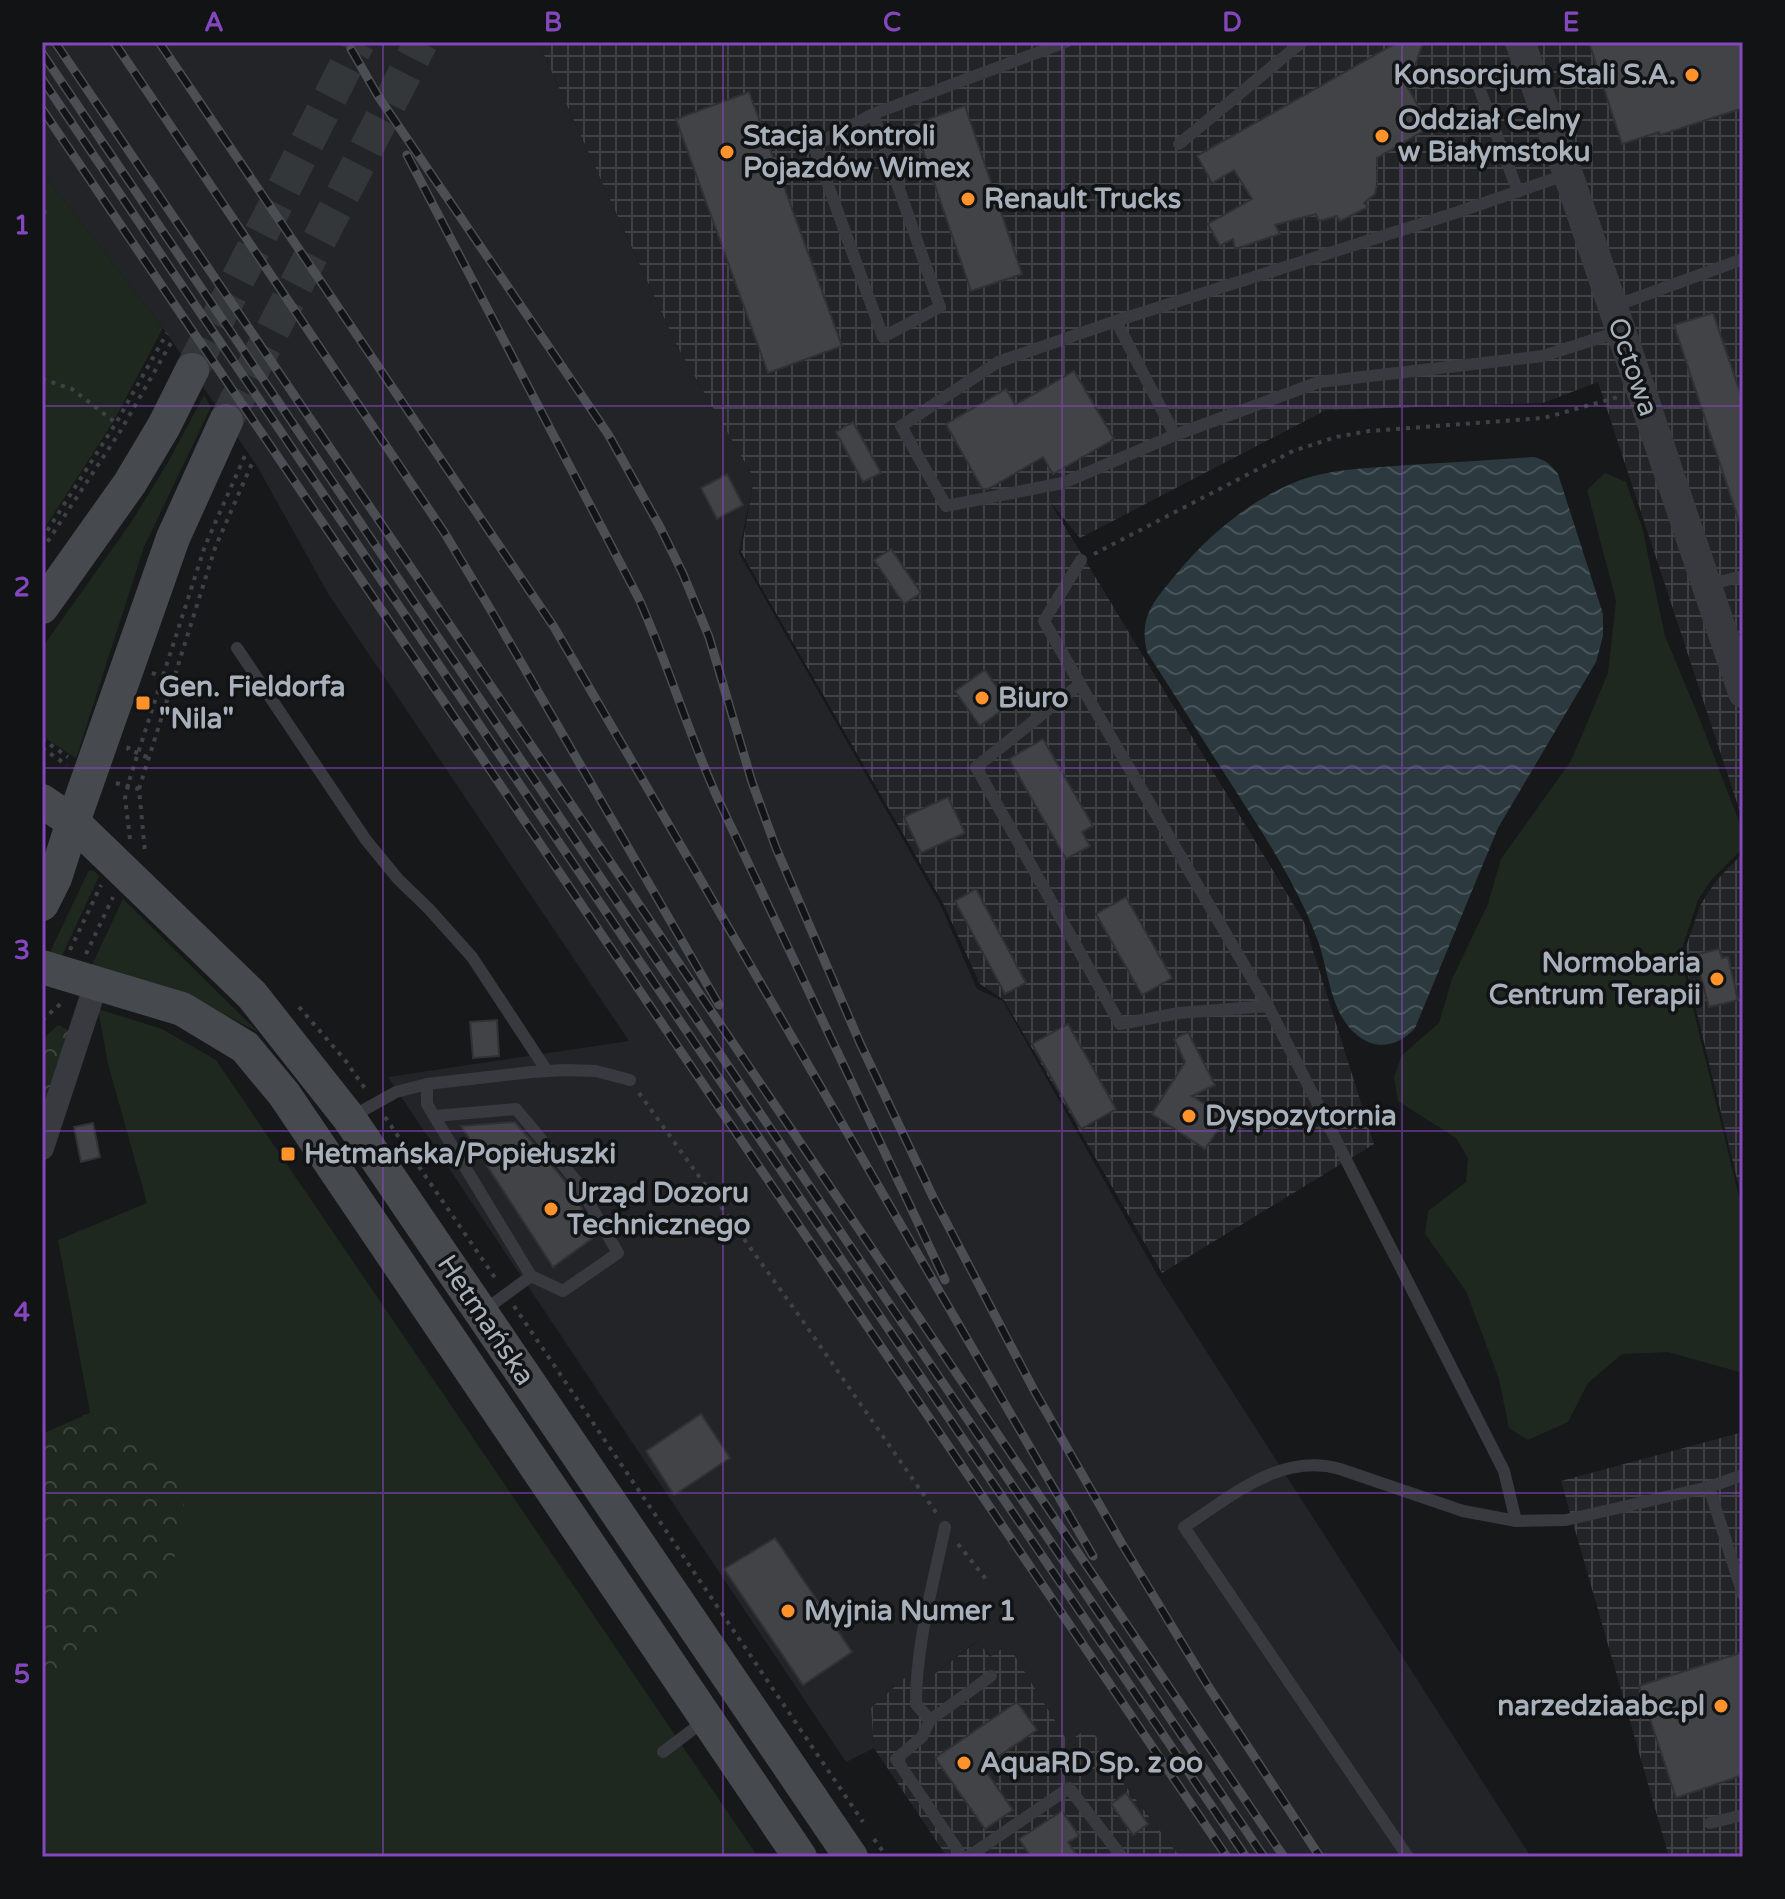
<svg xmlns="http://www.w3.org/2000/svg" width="1785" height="1899" font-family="'Varela Round',sans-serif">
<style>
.built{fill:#232427}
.industrial{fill:url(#industrial-grid)}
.grass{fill:#1f281f}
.forest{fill:url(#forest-crowns)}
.water{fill:url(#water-waves)}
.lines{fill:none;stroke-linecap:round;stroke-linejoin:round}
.stream{stroke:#2c3a3f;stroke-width:6}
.building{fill:#414347;stroke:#313236;stroke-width:2}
.secondary-tunnel{stroke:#34373a;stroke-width:34;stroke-dasharray:34 17;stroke-linecap:butt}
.path{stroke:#3e4246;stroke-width:4;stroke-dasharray:4 6;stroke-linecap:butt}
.service{stroke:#383a3f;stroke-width:12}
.minor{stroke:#383a3f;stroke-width:24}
.tertiary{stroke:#383a3f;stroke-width:30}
.secondary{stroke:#464a4f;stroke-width:34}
.rail-casing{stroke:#4b4f54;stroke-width:9}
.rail{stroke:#121315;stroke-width:6;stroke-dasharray:18;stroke-linecap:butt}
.grid{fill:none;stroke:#8447be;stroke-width:2;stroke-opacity:0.55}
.poi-dot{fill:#ff922a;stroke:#121315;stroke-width:3}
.labels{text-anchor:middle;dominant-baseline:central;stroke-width:7;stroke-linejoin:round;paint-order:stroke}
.poi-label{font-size:28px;font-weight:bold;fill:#a8b1bb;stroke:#121315;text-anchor:start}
.street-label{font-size:28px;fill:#a8b1bb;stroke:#121315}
.neatline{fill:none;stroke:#8447be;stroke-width:3}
.grid-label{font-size:26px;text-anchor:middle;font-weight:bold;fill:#8447be}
</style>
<defs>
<pattern id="industrial-grid" width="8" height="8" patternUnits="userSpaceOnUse" patternTransform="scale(2)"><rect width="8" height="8" fill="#232427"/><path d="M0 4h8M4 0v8" fill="none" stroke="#404144"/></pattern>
<pattern id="forest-crowns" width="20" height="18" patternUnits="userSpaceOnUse" patternTransform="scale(2)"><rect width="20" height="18" fill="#1f281f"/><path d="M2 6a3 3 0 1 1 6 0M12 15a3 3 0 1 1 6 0" fill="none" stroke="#3d453e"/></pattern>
<pattern id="water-waves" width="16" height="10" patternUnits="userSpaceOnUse" patternTransform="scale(2)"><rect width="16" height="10" fill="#2c3a3f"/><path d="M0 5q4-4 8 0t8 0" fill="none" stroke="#485459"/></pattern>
</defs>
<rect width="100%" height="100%" fill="#17181a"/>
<polygon class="built" points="42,42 538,42 677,346 754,478 739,553 941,906 977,989 1003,1001 1158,1276 1531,1857 1180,1857 1124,1784 1113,1759 1088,1728 1068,1742 977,1641 929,1678 921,1680 871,1708 874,1748 846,1762 388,1077 629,1041 329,595 257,466 163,328 42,172"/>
<g class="industrial">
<polygon points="538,42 1743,42 1743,821 1598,382 1543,403 1326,410 1080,538 1050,502 1304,922 1374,1144 1162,1273 1004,1000 980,984 943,903 741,552 754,478 677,346"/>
<polygon points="1743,853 1743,1204 1683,955 1701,904 1716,881"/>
<polygon points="1743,1432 1743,1857 1669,1857 1561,1481"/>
<polygon points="978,1641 990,1657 1008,1645 1068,1742 1089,1727 1113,1759 1124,1784 1180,1857 947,1857 874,1748 871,1708 906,1677 921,1680 929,1678"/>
</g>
<g class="grass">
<polygon points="42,172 163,328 113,422 42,532"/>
<polygon points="204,395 211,407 144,547 76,758 42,736 42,648 132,521 167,464"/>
<polygon points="1605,473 1626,482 1642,527 1665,636 1700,720 1743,832 1743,848 1711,880 1698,900 1680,955 1743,1213 1743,1373 1668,1352 1622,1354 1588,1383 1568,1422 1528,1440 1509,1428 1499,1379 1466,1291 1425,1234 1428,1211 1466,1182 1468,1158 1456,1138 1398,1101 1394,1077 1402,1055 1439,1023 1452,979 1488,904 1501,859 1571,761 1608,673 1616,601 1587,490"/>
<polygon points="89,870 94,871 99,876 60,960 50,952"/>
<polygon points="123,899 258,1032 193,998 90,969"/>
<polygon points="98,1009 162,1029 216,1060 758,1857 42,1857 42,1434 90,1413 58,1240 147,1203 108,1064"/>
</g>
<g class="forest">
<polygon points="58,1025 87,1040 42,1170 42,1040"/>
<polygon points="90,1413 155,1445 182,1486 186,1530 163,1583 130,1620 83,1664 42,1693 42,1434"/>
</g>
<path class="water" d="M 1534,457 C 1546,460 1551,465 1558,474 L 1603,614 L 1603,636 L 1596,662 L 1498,828 L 1415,1028 C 1400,1045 1377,1052 1357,1035 C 1330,1013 1329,972 1318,941 C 1299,889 1269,843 1239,796 C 1208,748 1178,700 1147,652 C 1138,615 1156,599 1178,572 C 1211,532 1260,492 1310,477 C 1342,468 1374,468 1407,465 C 1449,463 1492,460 1534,457 Z"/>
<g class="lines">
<polyline class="stream" points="42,215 44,212"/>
</g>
<g class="building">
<polygon points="1398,42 1423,42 1415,66 1400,74 1430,127 1377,158 1377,184 1375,194 1364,203 1368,207 1340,221 1337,216 1319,221 1316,214 1275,225 1280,234 1235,249 1233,239 1220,246 1208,224 1252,199 1234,170 1212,183 1197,156"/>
<polygon points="1589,42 1743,42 1743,108 1660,135 1659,132 1622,144"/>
<polygon points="749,92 773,157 785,154 790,169 779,173 842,346 768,373 676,119"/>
<polygon points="965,106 1022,274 971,291 914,124"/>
<polygon points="1713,313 1743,401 1743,524 1740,524 1674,325"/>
<polygon points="1074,371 1114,439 1053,474 1043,457 990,488 983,490 946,424 1006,389 1015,405"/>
<polygon points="853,422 881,473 863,482 836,432"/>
<polygon points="727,474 743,505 717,519 701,488"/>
<polygon points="891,549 921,593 904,604 874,560"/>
<polygon points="985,670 1009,705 980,726 955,691"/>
<polygon points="1043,739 1093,826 1082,832 1090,846 1066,859 1009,759"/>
<polygon points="948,797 965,833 921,853 904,817"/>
<polygon points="976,889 1026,983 1005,994 955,901"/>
<polygon points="1126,897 1172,978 1142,995 1096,914"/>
<polygon points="1719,949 1722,958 1728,957 1738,1000 1709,1007 1695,955"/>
<polygon points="497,1020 499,1056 473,1058 470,1022"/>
<polygon points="1068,1024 1116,1109 1081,1129 1032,1044"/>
<polygon points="1188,1032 1215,1085 1192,1096 1226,1118 1205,1149 1152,1114 1185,1062 1174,1039"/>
<polygon points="515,1122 570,1187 597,1235 553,1267 461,1126"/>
<polygon points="93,1123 100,1157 81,1162 74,1127"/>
<polygon points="701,1414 730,1458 674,1495 646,1451"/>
<polygon points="775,1538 852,1652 803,1685 724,1569"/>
<polygon points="1743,1652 1743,1775 1676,1798 1639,1686"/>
<polygon points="1017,1702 1037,1730 983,1767 1013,1810 985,1829 935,1758"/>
<polygon points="1126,1793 1148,1824 1133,1835 1111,1804"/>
<polygon points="1062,1811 1079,1836 1068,1842 1078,1857 1031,1857 1019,1839"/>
</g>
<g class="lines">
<g class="secondary-tunnel">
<polyline points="192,370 358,42"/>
<polyline points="226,421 421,42"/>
</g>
<g class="path">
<polyline points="42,379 72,389 116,423"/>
<polyline points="42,539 116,423 167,333"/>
<polyline points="42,550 121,430 172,341"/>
<polyline points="1094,554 1293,451 1336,437 1369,431 1544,418 1618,397"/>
<polyline points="152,673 174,681"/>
<polyline points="42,739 68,757"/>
<polyline points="129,746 128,749 149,758"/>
<polyline points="42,748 67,765"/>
<polyline points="116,783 139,789 145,852"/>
<polyline points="139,789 215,548 253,461"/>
<polyline points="130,839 125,798 130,778 205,546 247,451"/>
<polyline points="70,950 101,885"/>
<polyline points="86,954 113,897"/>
<polyline points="299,1007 345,1060 366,1090"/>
<polyline points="42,1020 64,1001"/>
<polyline points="639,1093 800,1317 937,1514"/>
<polyline points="385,1117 498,1282"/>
<polyline points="514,1306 863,1822"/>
<polyline points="958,1544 989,1583"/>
<polyline points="874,1839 887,1857"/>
</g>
<g class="service">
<polyline points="1477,82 1518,192"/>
<polygon points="873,114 940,307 883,337 814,146"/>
<polyline points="873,114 1066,42"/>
<polyline points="1179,144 1302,42"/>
<polyline points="1568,174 1458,212 1116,321 1175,435 1319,382 1543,356 1621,331"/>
<polyline points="1612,307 1743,259"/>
<polyline points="1116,321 998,362 901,426 946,506 1063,483 1175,435"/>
<polyline points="1707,585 1743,576"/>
<polyline points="237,648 366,840 398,879 429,909 472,957 547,1071"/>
<polyline points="1080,684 1044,621 1081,560"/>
<polyline points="1268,1006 1080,684 976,767 1120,1024 1179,1013 1268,1006 1504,1471 1516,1521 1566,1520 1709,1487 1743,1475"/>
<polyline points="427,1084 427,1104 434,1116 531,1276 563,1291 618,1253 577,1182 516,1109 434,1116"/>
<polyline points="351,1117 396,1092 427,1084 532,1072 565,1070 596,1071 630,1080"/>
<polyline points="482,1312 531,1276"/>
<polyline points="1709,1487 1743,1595"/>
<path d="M 930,1720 L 916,1704 C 916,1644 933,1585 945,1527"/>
<polyline points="663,1752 704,1721"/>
<polyline points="1710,1823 1743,1815"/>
<polyline points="959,1852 896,1759 922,1737 930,1720 991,1676"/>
<polyline points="968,1857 1069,1788 1122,1857"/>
<path d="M 1408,1857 L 1184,1527 C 1231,1497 1280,1452 1340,1469 L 1463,1511 L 1516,1521"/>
</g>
<polyline class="minor" points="42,1148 96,984"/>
<polyline class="tertiary" points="1520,42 1568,174 1743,693"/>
<g class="secondary">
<polyline points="42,607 130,483 164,426 192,370"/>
<polyline points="42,801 73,822 252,995 349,1118 851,1857"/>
<polyline points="42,904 55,878 73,822 173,538 226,421"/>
<polyline points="42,967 182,1009 245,1047 284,1094 800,1857"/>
</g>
<defs>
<g id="rail">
<polyline points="55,42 1284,1857"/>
<polyline points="114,42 444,532 492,612 719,1005"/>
<polyline points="159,42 554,627 1093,1556"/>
<polyline points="351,49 378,96 608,434 660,527 683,574 709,637 752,782 776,848 860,1043 933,1197 1035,1392 1122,1544 1208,1686 1320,1857"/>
<polyline points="42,53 1264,1857"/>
<polyline points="42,79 1246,1857"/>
<polyline points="42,109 1227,1857"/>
<path d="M 407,155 L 638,597 C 668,663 688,733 718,799 L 945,1280"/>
</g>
</defs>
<use href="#rail" class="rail-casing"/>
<use href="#rail" class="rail"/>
</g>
<path class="grid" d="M 383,42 L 383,1857M 723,42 L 723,1857M 1062,42 L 1062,1857M 1402,42 L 1402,1857M 42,406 L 1743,406M 42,768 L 1743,768M 42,1131 L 1743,1131M 42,1493 L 1743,1493"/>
<g class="poi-dot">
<circle cx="1692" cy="75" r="8"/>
<circle cx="1382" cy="136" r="8"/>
<circle cx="727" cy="152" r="8"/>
<circle cx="968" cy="199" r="8"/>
<circle cx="982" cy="698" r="8"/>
<rect x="135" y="695" width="16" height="16" rx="4"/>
<circle cx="1717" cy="979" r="8"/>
<circle cx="1189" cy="1116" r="8"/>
<rect x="280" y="1146" width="16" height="16" rx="4"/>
<circle cx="551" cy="1209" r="8"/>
<circle cx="788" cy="1611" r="8"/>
<circle cx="1721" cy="1706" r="8"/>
<circle cx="964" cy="1763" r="8"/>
</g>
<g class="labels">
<g class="poi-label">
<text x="1676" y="75" text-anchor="end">Konsorcjum Stali S.A.</text>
<text x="1398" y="120">Oddział Celny<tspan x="1398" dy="32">w Białymstoku</tspan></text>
<text x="743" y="136">Stacja Kontroli<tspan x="743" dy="32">Pojazdów Wimex</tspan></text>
<text x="984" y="199">Renault Trucks</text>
<text x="159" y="687">Gen. Fieldorfa<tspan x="159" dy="32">"Nila"</tspan></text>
<text x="998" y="698">Biuro</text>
<text x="1701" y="963" text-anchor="end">Normobaria<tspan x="1701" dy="32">Centrum Terapii</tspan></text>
<text x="1205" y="1116">Dyspozytornia</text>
<text x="304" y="1154">Hetmańska/Popiełuszki</text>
<text x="567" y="1193">Urząd Dozoru<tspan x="567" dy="32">Technicznego</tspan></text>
<text x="804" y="1611">Myjnia Numer 1</text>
<text x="1705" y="1706" text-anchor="end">narzedziaabc.pl</text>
<text x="980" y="1763">AquaRD Sp. z oo</text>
</g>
<g class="street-label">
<text transform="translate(1633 367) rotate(71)">Octowa</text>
<text transform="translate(486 1320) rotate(56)">Hetmańska</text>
</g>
</g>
<rect width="1785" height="1899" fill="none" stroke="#121315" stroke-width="88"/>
<rect x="44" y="44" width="1697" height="1811" class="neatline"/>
<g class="grid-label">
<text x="214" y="31">A</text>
<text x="553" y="31">B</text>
<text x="892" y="31">C</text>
<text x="1232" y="31">D</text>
<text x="1571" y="31">E</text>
<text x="22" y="234">1</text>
<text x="22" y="596">2</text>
<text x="22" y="959">3</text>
<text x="22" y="1321">4</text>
<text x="22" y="1683">5</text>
</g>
</svg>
